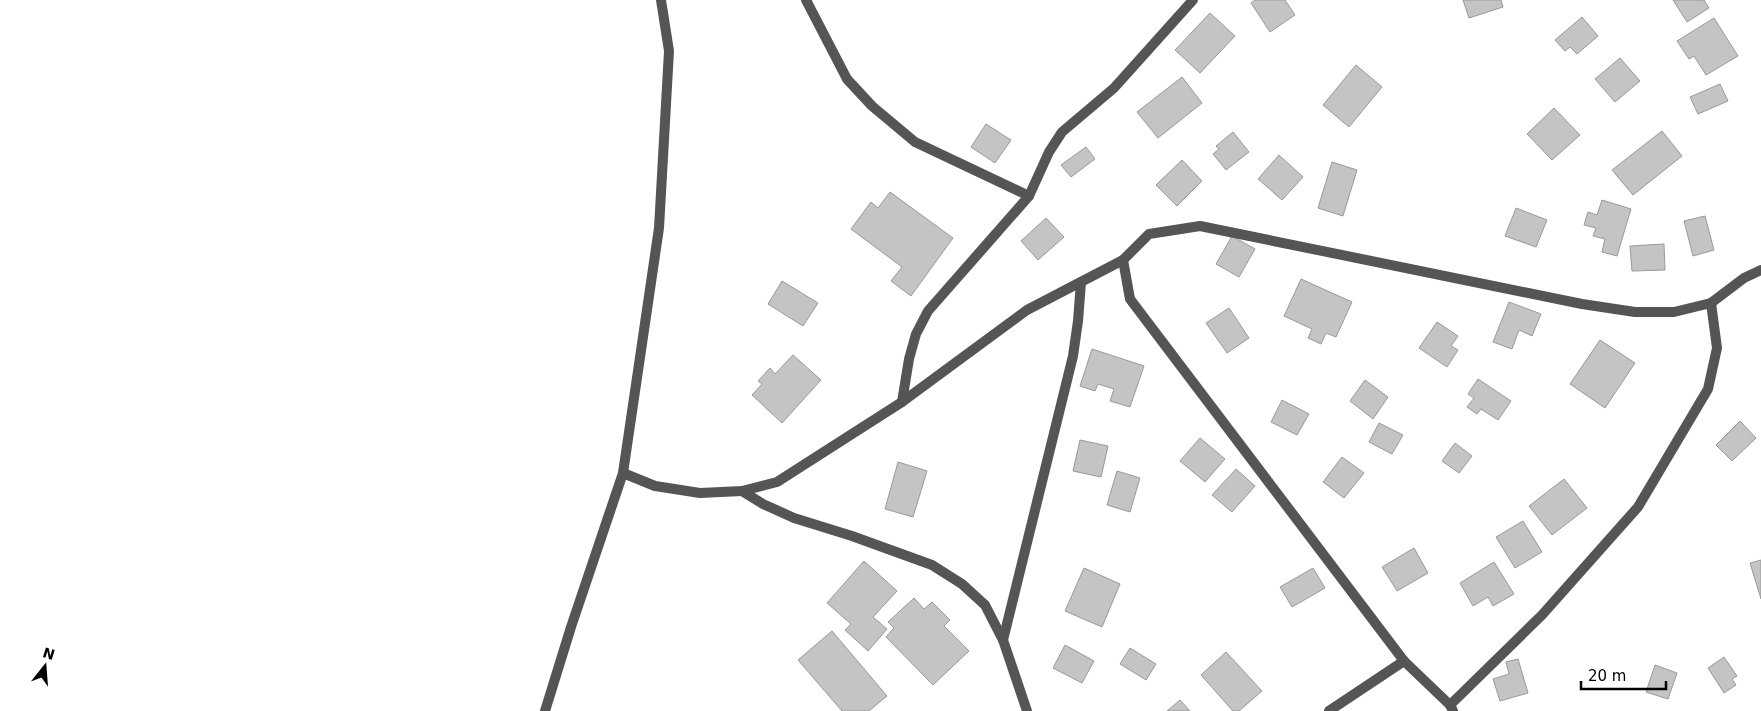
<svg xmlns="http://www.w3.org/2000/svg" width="1761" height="711" font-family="'DejaVu Sans',sans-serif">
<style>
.building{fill:#c4c4c4;stroke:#999}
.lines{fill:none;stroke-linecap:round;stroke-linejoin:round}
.minor{stroke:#555;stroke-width:10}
</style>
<rect width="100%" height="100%" fill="#fff"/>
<g class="building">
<polygon points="1255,0 1285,0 1295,15 1270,32 1251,3"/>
<polygon points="1463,0 1501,0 1503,7 1469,18"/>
<polygon points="1673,0 1704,0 1709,8 1687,22"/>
<polygon points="1210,13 1235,36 1200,73 1175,50"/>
<polygon points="1582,17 1598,36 1577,54 1570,47 1565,51 1555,40"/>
<polygon points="1714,18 1738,56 1706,75 1694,56 1689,59 1677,41"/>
<polygon points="1620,58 1640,81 1615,102 1595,79"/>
<polygon points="1356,65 1382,87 1349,127 1323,105"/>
<polygon points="1182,77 1202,103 1158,138 1137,112"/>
<polygon points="1720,84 1728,101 1698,114 1690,97"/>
<polygon points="1554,108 1580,135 1552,160 1527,134"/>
<polygon points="986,124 1011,140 995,163 971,147"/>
<polygon points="1662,131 1682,156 1633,195 1612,170"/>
<polygon points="1233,132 1249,152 1226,170 1213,154 1219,149 1216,146"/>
<polygon points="1086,147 1095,159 1071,177 1061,165"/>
<polygon points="1279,155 1303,177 1282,200 1258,179"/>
<polygon points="1182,160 1202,181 1177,206 1156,185"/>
<polygon points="1332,162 1357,170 1343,216 1318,208"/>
<polygon points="890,192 953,238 911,296 891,281 902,267 851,229 871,202 878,208"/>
<polygon points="1602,200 1631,209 1617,256 1602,252 1605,239 1593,236 1596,228 1584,225 1588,212 1597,215"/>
<polygon points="1516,208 1547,220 1536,247 1505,236"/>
<polygon points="1705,216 1714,250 1693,256 1684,221"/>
<polygon points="1046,218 1064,237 1038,260 1021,241"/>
<polygon points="1232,236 1255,249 1239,277 1216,264"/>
<polygon points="1664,244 1665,270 1632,271 1630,246"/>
<polygon points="1301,279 1352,302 1336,337 1326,333 1321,344 1308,338 1312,329 1284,316"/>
<polygon points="782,281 818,303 803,326 768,304"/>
<polygon points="1509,302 1541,314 1532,336 1519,330 1512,349 1493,342"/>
<polygon points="1229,308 1249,338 1227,353 1206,323"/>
<polygon points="1437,322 1458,336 1451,346 1458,350 1447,367 1419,348"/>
<polygon points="1600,340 1635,363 1605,408 1570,384"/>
<polygon points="1092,349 1144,366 1130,407 1110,401 1114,389 1098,384 1095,391 1080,386"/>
<polygon points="793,355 821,380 782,423 752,395 762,384 758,381 770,368 775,374"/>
<polygon points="1478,379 1511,401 1498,420 1481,409 1477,414 1467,407 1474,398 1468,394"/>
<polygon points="1365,380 1388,397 1373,419 1350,401"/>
<polygon points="1282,400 1309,414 1297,435 1271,422"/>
<polygon points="1740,421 1756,438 1732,461 1716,445"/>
<polygon points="1379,423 1403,435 1392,454 1369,442"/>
<polygon points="1200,438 1225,459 1205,482 1180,461"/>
<polygon points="1080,440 1108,446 1101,477 1073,471"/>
<polygon points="1455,443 1472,456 1459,473 1442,461"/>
<polygon points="1342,457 1364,473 1344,498 1323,482"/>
<polygon points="898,462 927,471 913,517 885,509"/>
<polygon points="1236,469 1255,486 1232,512 1212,495"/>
<polygon points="1117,471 1140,478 1130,512 1107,505"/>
<polygon points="1564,479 1587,508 1552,535 1529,506"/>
<polygon points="1523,521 1542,552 1515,568 1496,537"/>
<polygon points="1414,548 1428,573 1397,591 1382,567"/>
<polygon points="1761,560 1761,599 1750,563"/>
<polygon points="864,561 897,591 873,617 887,629 868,651 845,630 851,624 827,603"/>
<polygon points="1494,562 1514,594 1493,606 1488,597 1473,606 1460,583"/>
<polygon points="1084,568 1120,584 1102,627 1065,611"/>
<polygon points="1313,568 1325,588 1292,607 1280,587"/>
<polygon points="914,598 924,609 932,602 950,620 944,626 969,651 933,685 886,637 894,628 888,622"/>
<polygon points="832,631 887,696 869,711 842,711 798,660"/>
<polygon points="1065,645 1094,661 1082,683 1053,668"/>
<polygon points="1130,648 1156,664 1146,680 1120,664"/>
<polygon points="1226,652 1262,691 1239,711 1233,711 1201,675"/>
<polygon points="1724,657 1737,676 1732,679 1736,685 1724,693 1708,668"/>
<polygon points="1518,659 1528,693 1500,701 1493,679 1509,674 1506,662"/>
<polygon points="1655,665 1677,673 1668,699 1646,692"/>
<polygon points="1180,700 1190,711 1167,711"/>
</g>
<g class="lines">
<g class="minor">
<polyline points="806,0 847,79 872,106 915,142 1029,196"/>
<polyline points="1123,260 1130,299 1404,661 1450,705 1453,711"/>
<polyline points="902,402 909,359 916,334 928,311 1029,196 1049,152 1062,132 1114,88 1193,0"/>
<polyline points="623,473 655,486 700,493 742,491 777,482 902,402 1027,310 1123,260 1149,234 1200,226 1582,304 1635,312 1674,312 1711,303 1744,278 1761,270"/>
<polyline points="742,491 763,504 794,518 852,536 932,565 962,584 985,605 1003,640 1027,711"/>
<polyline points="1003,640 1073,356 1078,321 1081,282"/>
<polyline points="1450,705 1542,615 1638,507 1708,389 1717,348 1711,303"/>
<polyline points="545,711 571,627 623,473 659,228 669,51 661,0"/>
<polyline points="1329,711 1404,661"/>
</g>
</g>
<g transform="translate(45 666) rotate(17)" stroke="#ffffff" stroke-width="4" paint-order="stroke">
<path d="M0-4L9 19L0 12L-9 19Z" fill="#000000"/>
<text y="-8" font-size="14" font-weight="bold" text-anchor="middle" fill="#000000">N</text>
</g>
<path d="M1581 681v8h85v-8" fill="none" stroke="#000000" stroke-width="2.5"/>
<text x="1588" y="681" font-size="15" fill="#000000" stroke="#ffffff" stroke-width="4" paint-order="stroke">20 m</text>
</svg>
